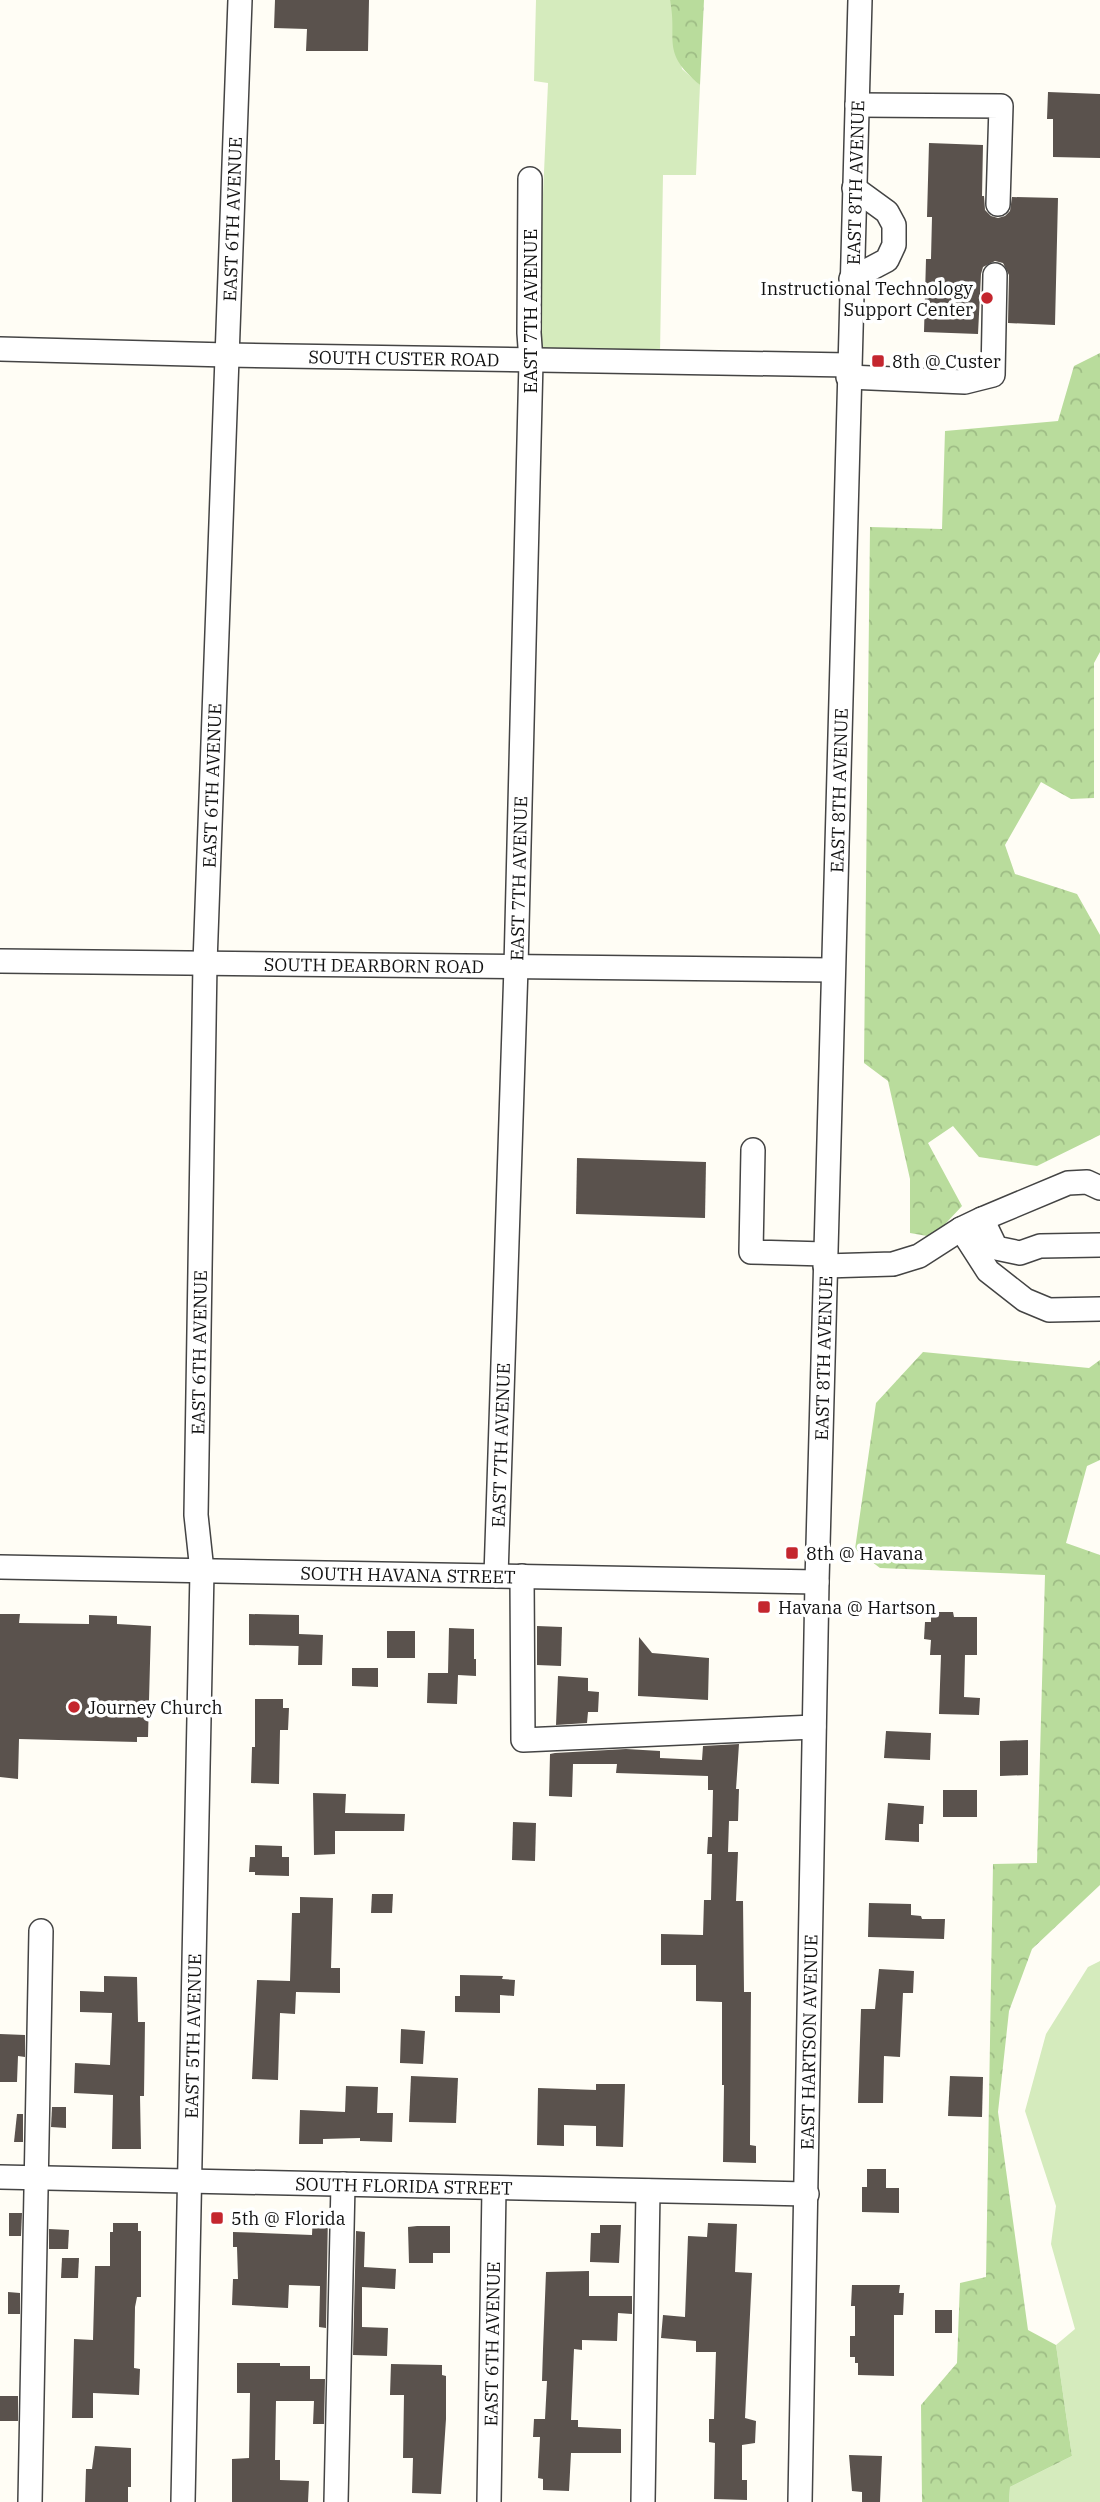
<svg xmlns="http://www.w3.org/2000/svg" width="1100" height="2502" font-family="'IBM Plex Serif',serif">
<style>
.grass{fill:#d5ebbd}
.forest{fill:url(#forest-crowns)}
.building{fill:#5a524d}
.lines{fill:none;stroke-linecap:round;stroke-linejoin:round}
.minor-casing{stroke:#444;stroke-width:26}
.minor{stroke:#fff;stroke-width:23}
.poi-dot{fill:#c4262e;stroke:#fff;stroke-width:2.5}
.labels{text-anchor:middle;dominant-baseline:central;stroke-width:7;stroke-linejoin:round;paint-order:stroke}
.street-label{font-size:18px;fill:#111;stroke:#fff}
.poi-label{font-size:18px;fill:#111;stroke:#fff;text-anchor:start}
</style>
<defs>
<pattern id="forest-crowns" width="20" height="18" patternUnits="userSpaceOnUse" patternTransform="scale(1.75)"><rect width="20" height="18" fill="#b9dc9c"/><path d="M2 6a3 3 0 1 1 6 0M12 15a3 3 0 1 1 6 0" fill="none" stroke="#9ebc85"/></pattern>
</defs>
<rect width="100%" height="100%" fill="#fffdf5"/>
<g class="grass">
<polygon points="536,0 670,0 671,2 682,69 700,85 696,175 663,175 660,353 536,351 548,83 534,81"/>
<polygon points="1100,1961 1100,2502 1009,2502 1010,2487 1072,2456 1056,2345 1075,2329 1051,2244 1056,2206 1025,2111 1046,2034 1088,1967"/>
</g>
<g class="forest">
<path d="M 670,0 L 704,0 L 700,85 C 660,51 678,42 670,0 Z"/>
<polygon points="1100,353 1100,652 1094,663 1094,798 1071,799 1041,782 1005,845 1015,874 1077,894 1100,935 1100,1135 1037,1166 979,1157 953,1126 928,1143 962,1206 933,1237 910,1233 910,1179 888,1081 864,1063 870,527 942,529 945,431 1058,421 1074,366"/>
<polygon points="923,1352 1089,1368 1100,1360 1100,1460 1087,1466 1066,1543 1100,1555 1100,1885 1032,1949 1009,2011 998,2112 1028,2330 1056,2345 1072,2456 1010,2487 1009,2502 922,2502 921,2405 957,2363 960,2283 986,2277 993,1864 1037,1863 1045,1575 880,1568 855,1549 876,1403"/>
</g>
<g class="building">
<polygon points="275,0 369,0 368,51 306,51 307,29 274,28"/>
<polygon points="1048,92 1100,94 1100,158 1053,157 1053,119 1047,119"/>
<polygon points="929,143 983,145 982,196 984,196 985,210 991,216 998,218 1005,216 1010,211 1012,197 1058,198 1055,325 1008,323 1009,275 1003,263 995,261 983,267 981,274 978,334 924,332 926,259 931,259 932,217 927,217"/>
<polygon points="577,1158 706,1162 705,1218 576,1214"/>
<polygon points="936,1612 953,1612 954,1617 977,1617 977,1655 965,1655 964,1697 980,1698 979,1715 939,1714 941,1655 930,1655 931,1640 924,1639 925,1622 931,1622 931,1616 936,1616"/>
<polygon points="0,1614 20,1614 19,1623 89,1624 89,1615 117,1616 117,1624 151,1626 148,1737 137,1737 137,1742 19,1739 18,1779 0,1777"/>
<polygon points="249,1614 299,1615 299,1646 249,1645"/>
<polygon points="537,1626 562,1627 561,1666 537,1665"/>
<polygon points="449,1628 474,1629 474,1659 476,1659 476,1676 458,1675 457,1704 427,1703 428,1673 448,1673"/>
<rect x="387" y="1631" width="28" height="27"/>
<polygon points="299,1634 323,1635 322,1665 298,1665"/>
<polygon points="639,1637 652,1653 709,1658 708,1700 638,1696"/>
<polygon points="352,1668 378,1668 378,1687 352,1686"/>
<polygon points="558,1676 588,1678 588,1691 599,1692 598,1712 588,1712 587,1723 556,1725"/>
<polygon points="255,1699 283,1699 283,1708 289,1708 288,1730 280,1730 279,1784 251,1783 252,1747 255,1747"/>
<polygon points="886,1731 931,1733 930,1760 884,1758"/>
<polygon points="1028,1740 1028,1775 1000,1776 1000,1741"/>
<polygon points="739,1744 736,1789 739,1789 738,1821 729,1821 728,1852 738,1852 736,1901 743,1901 744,1992 751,1992 750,2145 756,2146 756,2163 723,2162 724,2085 722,2085 722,2002 696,2001 696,1965 661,1965 661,1934 703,1935 704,1900 711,1900 712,1854 707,1854 708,1837 712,1837 713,1790 708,1790 708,1776 616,1773 617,1764 573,1764 572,1797 549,1796 550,1754 555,1753 626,1749 660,1751 660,1758 702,1760 703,1746"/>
<rect x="943" y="1790" width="34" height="27"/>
<polygon points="313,1793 346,1794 345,1813 405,1814 404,1831 335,1831 335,1854 314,1855"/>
<polygon points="888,1803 924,1806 923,1824 919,1824 919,1842 885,1840"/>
<polygon points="513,1822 536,1823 535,1861 512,1860"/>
<polygon points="255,1845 282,1846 282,1857 289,1857 289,1876 255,1875 255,1872 249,1872 250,1857 255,1857"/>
<polygon points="372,1894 393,1894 392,1913 371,1913"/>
<polygon points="300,1897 333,1898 331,1968 340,1968 340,1993 296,1992 295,2014 280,2013 278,2080 252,2079 257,1980 290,1981 292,1913 300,1913"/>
<polygon points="869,1903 911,1904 911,1915 921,1916 922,1919 945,1919 944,1939 868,1937"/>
<polygon points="879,1969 914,1971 913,1993 903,1993 900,2057 884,2056 883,2103 858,2103 861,2009 875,2009"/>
<polygon points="460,1975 503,1976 502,1979 515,1980 514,1996 500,1995 500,2013 455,2012 455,1996 460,1996"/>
<polygon points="104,1976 137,1977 138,2022 145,2022 144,2096 140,2096 141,2149 112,2149 113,2095 74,2093 75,2063 110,2065 112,2013 80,2012 80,1991 104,1992"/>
<polygon points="401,2029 425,2031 423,2064 400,2063"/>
<polygon points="0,2034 25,2035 25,2057 18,2056 17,2082 0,2082"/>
<polygon points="411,2076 458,2078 456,2123 409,2122"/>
<polygon points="950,2076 983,2077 982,2117 948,2116"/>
<polygon points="596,2084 625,2084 623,2147 596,2146 596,2126 564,2125 564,2146 537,2145 538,2088 596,2090"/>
<polygon points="346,2086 378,2087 377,2113 393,2113 392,2142 360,2141 360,2138 323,2139 323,2144 299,2144 300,2110 345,2112"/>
<polygon points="52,2107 66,2107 66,2128 51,2127"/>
<polygon points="17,2114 23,2114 23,2142 14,2142"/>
<polygon points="867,2169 886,2169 886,2188 899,2188 899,2213 862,2212 862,2187 867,2187"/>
<polygon points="313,2212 328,2212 326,2328 319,2327 320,2286 289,2285 288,2308 232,2305 233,2279 238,2279 237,2247 233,2247 233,2232 312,2235"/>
<polygon points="9,2213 22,2213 21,2236 9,2236"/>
<polygon points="113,2223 138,2223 138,2231 141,2231 141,2297 137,2297 135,2307 134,2368 140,2369 139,2395 93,2393 93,2418 72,2418 74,2339 93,2340 95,2266 110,2266 110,2232 113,2232"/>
<polygon points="708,2223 737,2224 735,2272 752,2273 745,2418 756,2421 755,2443 742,2445 742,2480 747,2480 747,2500 714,2499 715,2443 709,2442 709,2419 714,2419 716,2352 696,2352 696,2341 661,2338 663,2315 685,2317 688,2236 707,2237"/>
<polygon points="600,2225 621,2225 619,2263 590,2262 591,2233 600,2233"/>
<polygon points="417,2226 450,2226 450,2253 433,2253 433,2263 409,2263 408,2227"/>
<polygon points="49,2229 69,2230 68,2249 49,2249"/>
<polygon points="356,2231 365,2232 364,2267 396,2269 395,2289 362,2287 362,2327 388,2328 387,2356 353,2355"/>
<polygon points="62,2258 79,2258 78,2278 61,2278"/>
<polygon points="589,2271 589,2296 632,2296 632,2314 618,2313 617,2341 582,2340 582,2350 574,2349 571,2420 578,2420 578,2427 621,2429 621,2453 571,2453 569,2491 543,2490 543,2479 538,2478 540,2437 533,2437 534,2419 545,2419 547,2381 542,2381 543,2349 546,2272"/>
<polygon points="852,2285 900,2285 899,2293 904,2293 903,2315 894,2315 894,2376 858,2375 858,2363 855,2363 855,2357 850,2357 850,2336 855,2336 855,2306 851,2306"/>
<polygon points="8,2292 20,2293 20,2314 8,2314"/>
<rect x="935" y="2310" width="17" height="23"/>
<polygon points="237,2363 280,2363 280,2366 310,2366 310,2379 325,2379 324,2424 313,2424 314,2401 276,2401 275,2460 280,2460 280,2480 309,2481 308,2502 232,2502 232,2459 249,2458 250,2393 237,2393"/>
<polygon points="391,2364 442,2365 442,2375 446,2376 446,2419 441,2494 412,2493 413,2458 403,2458 404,2395 390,2395"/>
<rect x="0" y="2396" width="18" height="25"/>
<polygon points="95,2446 131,2448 131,2487 128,2487 128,2502 85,2502 86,2469 92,2469"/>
<polygon points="849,2455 882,2456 880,2502 862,2502 862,2492 852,2491"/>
</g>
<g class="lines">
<defs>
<g id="minor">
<polyline points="857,105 1001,106 998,204"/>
<polyline points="851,279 887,260 894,245 894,225 887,212 854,188"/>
<path id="s1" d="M 0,349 L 227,355 L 849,365"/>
<polyline points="848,377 965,382 993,375 995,275"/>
<path id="s2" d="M 0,961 L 833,970"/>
<polyline points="753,1150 751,1252 825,1254"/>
<polyline points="982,1219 996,1248 1020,1253 1040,1246 1100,1245"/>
<polyline points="961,1229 988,1271 1025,1300 1049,1310 1100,1309"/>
<polyline points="825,1266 893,1264 919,1256 961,1229 982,1219 1068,1183 1087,1182 1100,1188"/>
<path id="s3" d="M 0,1567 L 817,1582"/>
<path id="s4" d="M 496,1576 L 516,967 L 531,361 L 529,333 L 530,179"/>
<polyline points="522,1576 523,1740 814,1727"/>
<path id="s5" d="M 0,2177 L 807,2194"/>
<polyline points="30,2502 41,1931"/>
<path id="s6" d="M 183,2502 L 202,1571 L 196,1515 L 205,963 L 240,0"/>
<polyline points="336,2502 343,2184"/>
<path id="s7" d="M 489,2502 L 494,2188"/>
<polyline points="643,2502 648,2191"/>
<path id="s8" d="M 800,2502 L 817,1582 L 860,0"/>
</g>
</defs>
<use href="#minor" class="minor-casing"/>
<use href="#minor" class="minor"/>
</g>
<g class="poi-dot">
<circle cx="987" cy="298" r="7"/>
<rect x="871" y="354" width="14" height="14" rx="3.5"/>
<rect x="785" y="1546" width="14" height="14" rx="3.5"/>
<rect x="757" y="1600" width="14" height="14" rx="3.5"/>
<circle cx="74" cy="1707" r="7"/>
<rect x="210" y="2211" width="14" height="14" rx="3.5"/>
</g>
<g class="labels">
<g class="street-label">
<text stroke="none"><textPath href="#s8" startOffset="2320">EAST 8TH AVENUE</textPath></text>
<text stroke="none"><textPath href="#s6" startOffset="2284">EAST 6TH AVENUE</textPath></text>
<text transform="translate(530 311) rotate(-90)">EAST 7TH AVENUE</text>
<text stroke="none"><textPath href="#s1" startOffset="404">SOUTH CUSTER ROAD</textPath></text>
<text stroke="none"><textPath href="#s6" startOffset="1717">EAST 6TH AVENUE</textPath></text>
<text stroke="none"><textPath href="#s8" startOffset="1712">EAST 8TH AVENUE</textPath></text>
<text stroke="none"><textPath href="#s4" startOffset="698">EAST 7TH AVENUE</textPath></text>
<text stroke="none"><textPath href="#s2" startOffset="374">SOUTH DEARBORN ROAD</textPath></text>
<text stroke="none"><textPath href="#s6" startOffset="1150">EAST 6TH AVENUE</textPath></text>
<text stroke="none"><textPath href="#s8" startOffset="1144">EAST 8TH AVENUE</textPath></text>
<text stroke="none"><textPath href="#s4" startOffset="131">EAST 7TH AVENUE</textPath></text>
<text stroke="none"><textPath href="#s3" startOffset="408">SOUTH HAVANA STREET</textPath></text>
<text stroke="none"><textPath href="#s6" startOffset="466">EAST 5TH AVENUE</textPath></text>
<text stroke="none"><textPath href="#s8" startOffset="460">EAST HARTSON AVENUE</textPath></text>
<text stroke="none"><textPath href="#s5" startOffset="404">SOUTH FLORIDA STREET</textPath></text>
<text stroke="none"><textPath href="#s7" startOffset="158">EAST 6TH AVENUE</textPath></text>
</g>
<g class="poi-label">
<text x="973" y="288" text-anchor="end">Instructional Technology<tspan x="973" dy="21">Support Center</tspan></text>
<text x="892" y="361">8th @ Custer</text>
<text x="806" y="1553">8th @ Havana</text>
<text x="778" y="1607">Havana @ Hartson</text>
<text x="88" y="1707">Journey Church</text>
<text x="231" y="2218">5th @ Florida</text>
</g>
</g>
</svg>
